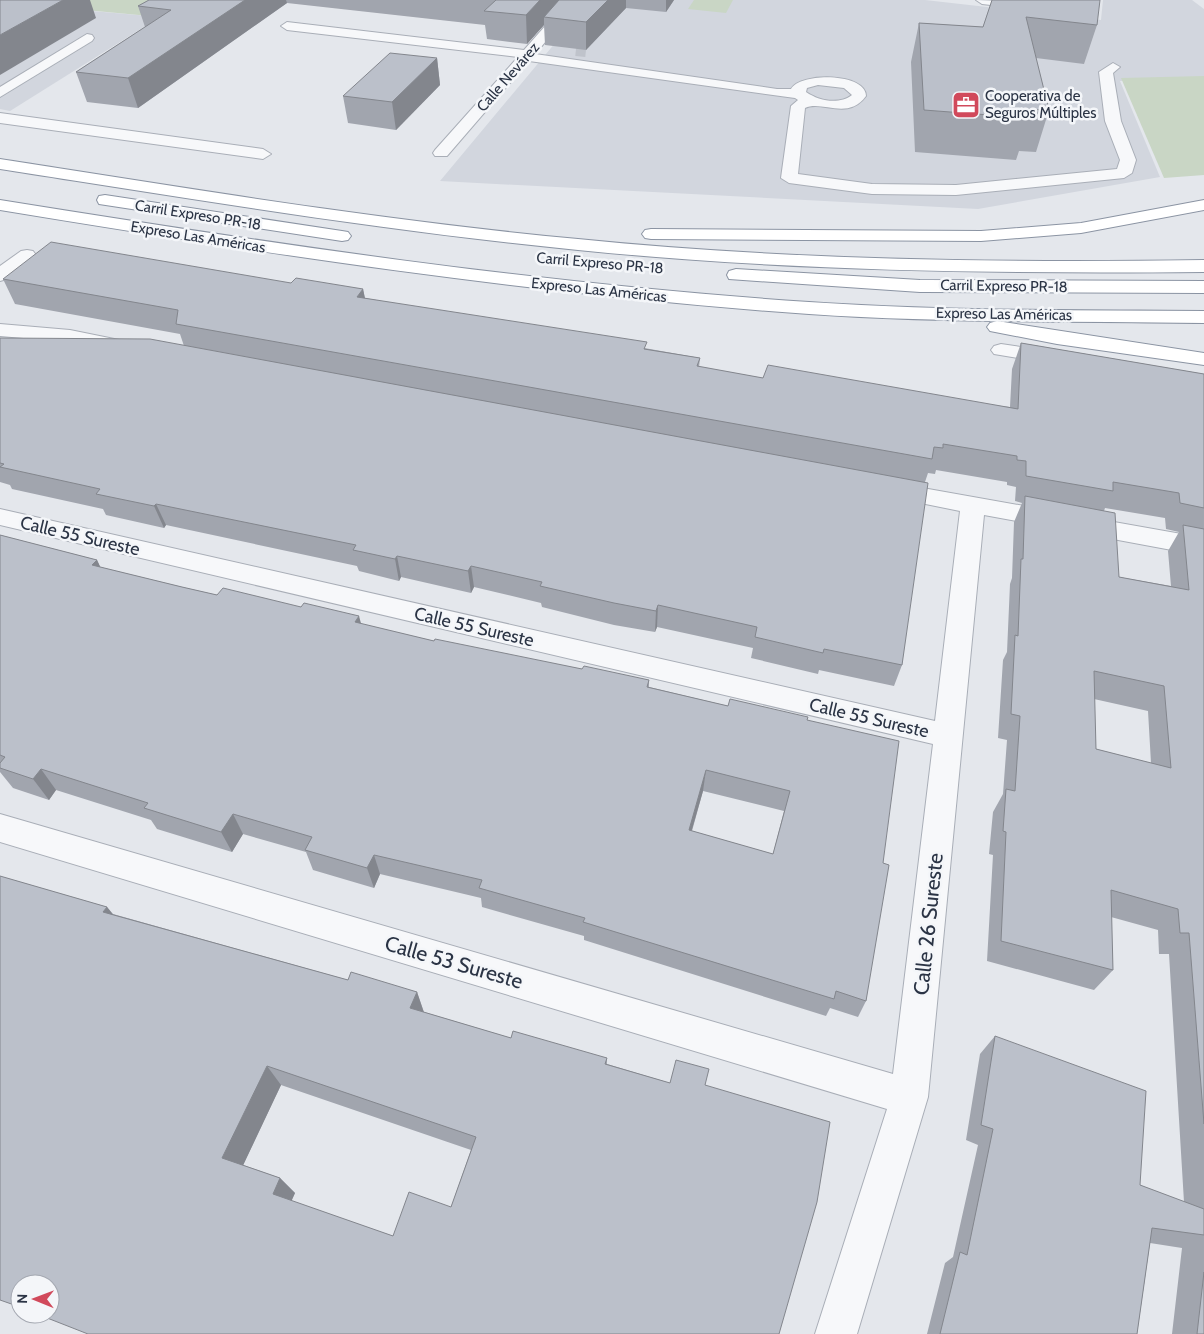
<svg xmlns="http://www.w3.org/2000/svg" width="1204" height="1334" font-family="Cabin,sans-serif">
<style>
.built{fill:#d2d6de}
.green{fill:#c9d6c5}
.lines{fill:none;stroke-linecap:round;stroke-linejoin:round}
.minor-tunnel{stroke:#bfc3cb;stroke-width:14;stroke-dasharray:14 7;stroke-linecap:butt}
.minor-casing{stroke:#a9aeb7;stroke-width:2}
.highway-casing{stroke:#8b94a3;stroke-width:2}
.minor{fill:#f7f8fa;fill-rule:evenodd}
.highway{fill:#fff;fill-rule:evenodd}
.wall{fill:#a1a5ae;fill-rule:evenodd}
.shaded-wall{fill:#83868d}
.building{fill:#bbc0ca;stroke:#83868d;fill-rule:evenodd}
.labels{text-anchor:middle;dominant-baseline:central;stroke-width:5;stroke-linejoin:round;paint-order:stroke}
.far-street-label{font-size:15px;fill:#2b3445;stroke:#f4f6f9}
.far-poi-label{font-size:15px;fill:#2b3445;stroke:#f4f6f9;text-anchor:start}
.street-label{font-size:18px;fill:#2b3445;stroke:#f4f6f9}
.near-street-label{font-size:21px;fill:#2b3445;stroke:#f4f6f9}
</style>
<rect width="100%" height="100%" fill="#e4e7ec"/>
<g class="built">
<polygon points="591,0 925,0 1101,20 1103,0 1192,0 1204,9 1204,77 1120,81 1160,177 978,209 440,181"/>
<polygon points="0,3 160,17 10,111 0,109"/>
</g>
<g class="green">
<polygon points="0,0 187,0 160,17 0,2"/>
<polygon points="694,0 733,0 726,13 688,9"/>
<polygon points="1204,76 1204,175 1164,178 1121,78"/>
</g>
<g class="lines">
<polyline class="minor-tunnel" points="576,49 586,50"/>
<defs>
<g id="minor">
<path d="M 568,0 L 581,0 L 535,54 L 777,89 L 791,89 C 801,72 866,73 866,96 C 848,121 822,100 805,108 L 798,174 L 872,184 L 956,185 L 1117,169 L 1120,160 L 1105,121 L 1099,72 L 1113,63 L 1120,67 L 1113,73 L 1121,121 L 1136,160 L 1132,173 L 1124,178 L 956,195 L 872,194 L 789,183 L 781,178 L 791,106 L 798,100 L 795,98 L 529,61 L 447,156 L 435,156 L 433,153 L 435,150 L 518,57 L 287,30 L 281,26 L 287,22 L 524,50 ZM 818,85 L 844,88 L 852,95 C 839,105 819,101 806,92 L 807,88 Z"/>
<polygon points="976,0 1031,2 1033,5 1027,9 982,4"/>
<polygon points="87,34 92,35 94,38 92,41 0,97 0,87"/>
<polygon points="0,113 263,149 271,154 263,159 0,123"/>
<polygon points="27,250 33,251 36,255 33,259 7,279 0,281 0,266 21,251"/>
<polygon points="0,324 70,330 129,342 132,346 129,350 122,352 70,342 0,336"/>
<polygon points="1001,344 1054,352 1061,354 1064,358 1061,362 1054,364 994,354 991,350 994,346"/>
<polygon points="889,482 1204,538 1204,556 984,515 928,1097 857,1334 815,1334 887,1109 0,842 0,814 893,1074 933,744 0,525 0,509 935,721 960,511 881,495 877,490 881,485"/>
</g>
<g id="highway">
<path d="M 0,159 C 192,189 384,221 578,239 C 786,260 995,263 1204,260 L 1204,272 C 995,274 786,271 578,250 C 384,231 192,199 0,169 Z"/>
<polygon points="105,195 342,231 348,232 351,236 348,240 342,241 99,204 97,200 99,196"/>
<path d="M 0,200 C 268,243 537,284 809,302 C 940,311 1072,310 1204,311 L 1204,323 C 1072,321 940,323 809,314 C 537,295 268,254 0,210 Z"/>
<polygon points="1204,200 1204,210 1081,233 981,241 651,239 645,238 642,234 645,230 651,229 981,231 1081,223"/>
<polygon points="736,269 920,280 1204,281 1204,293 920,292 729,279 727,275 729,271"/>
<polygon points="997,321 1204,353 1204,365 1057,344 990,331 987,327 990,323"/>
</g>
</defs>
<use href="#minor" class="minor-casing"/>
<use href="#highway" class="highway-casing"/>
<use href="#minor" class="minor"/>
<use href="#highway" class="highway"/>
</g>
<g class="wall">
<polygon points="149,0 674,0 666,12 626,8 586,50 545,45 544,25 527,44 487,39 485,25 287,3 138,108 87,102 76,72 145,27 138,6"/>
<polygon points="992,0 1097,25 1084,64 1036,58 1049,110 1036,152 1019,151 1016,160 915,152 911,62 919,23 983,27"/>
<polygon points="437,58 440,85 396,130 348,123 343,96"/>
<path d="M 3,279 L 291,283 L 363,289 L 365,298 L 700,358 L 699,367 L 763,378 L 1010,407 L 1012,369 L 1021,343 L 1204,374 L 1204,1334 L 1172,1334 L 1182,1248 L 1150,1243 L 1137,1334 L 927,1334 L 945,1263 L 953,1257 L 978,1145 L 966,1140 L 980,1054 L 995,1036 L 1140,1185 L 1184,1202 L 1169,954 L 1159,954 L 1158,930 L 1111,917 L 1113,970 L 1094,990 L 987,961 L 993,855 L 989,854 L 993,812 L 1003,794 L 1007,740 L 998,738 L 1003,660 L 1007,652 L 1010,584 L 1012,578 L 1014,522 L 1022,503 L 1015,501 L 1016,487 L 1007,485 L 1007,482 L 936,470 L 935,474 L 928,473 L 925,482 L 902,665 L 894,686 L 819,670 L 818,674 L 751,658 L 753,648 L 657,627 L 655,632 L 614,625 L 542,607 L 541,603 L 474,587 L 471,593 L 401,577 L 399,581 L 359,571 L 357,566 L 166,525 L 164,528 L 106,515 L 103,509 L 12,489 L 10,485 L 0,482 L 0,338 L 184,346 L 180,334 L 15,304 ZM 1105,508 L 1165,518 L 1166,529 L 1179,532 L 1168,551 L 1171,586 L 1119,577 L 1104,511 ZM 1094,699 L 1148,711 L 1151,763 L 1096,749 Z"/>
<path d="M 0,535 L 97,560 L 100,567 L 182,587 L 217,595 L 361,624 L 434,641 L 582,669 L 649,680 L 649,687 L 728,706 L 807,720 L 883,863 L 866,1001 L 858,1017 L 830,1008 L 826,1016 L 584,940 L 584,936 L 482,907 L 481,898 L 380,874 L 374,888 L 313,870 L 306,852 L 243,834 L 232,852 L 157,829 L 151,820 L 56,790 L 49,800 L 13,788 L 0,772 ZM 703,791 L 784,811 L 773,854 L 692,831 Z"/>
<path d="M 3,877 L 107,907 L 113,914 L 348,980 L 417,992 L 424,1012 L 511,1038 L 607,1058 L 607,1064 L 670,1083 L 705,1085 L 817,1202 L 0,1286 ZM 281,1085 L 471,1150 L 451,1207 L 393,1236 L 291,1201 L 295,1193 L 280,1178 L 243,1165 Z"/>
</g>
<g class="shaded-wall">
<polygon points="63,0 90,0 96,18 0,75 0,35"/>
<polygon points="245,0 286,0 287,3 138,108 128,78"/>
<polygon points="540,0 566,0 544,17 544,25 527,44 526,15"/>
<polygon points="608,0 626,0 626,8 586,50 586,22"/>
<polygon points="666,0 674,0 666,12"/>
<polygon points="437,58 440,85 396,130 392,102"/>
<polygon points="363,289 368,314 357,297"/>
<polygon points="156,504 166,525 164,528 154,506"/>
<polygon points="397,556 401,577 399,581 395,559"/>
<polygon points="97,560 108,583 92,565"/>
<polygon points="471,566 474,587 471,593 468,571"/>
<polygon points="658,605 657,627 655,632 656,611"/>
<polygon points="359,616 365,638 355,622"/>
<polygon points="41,769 56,790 49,800 33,779"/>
<polygon points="706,770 703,791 686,850 689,830"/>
<polygon points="233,814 243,834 232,852 221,832"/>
<polygon points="374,855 380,874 374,888 367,868"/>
<polygon points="107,907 125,930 103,912"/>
<polygon points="417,992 424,1013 410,1008"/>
<polygon points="267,1066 281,1085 239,1174 222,1158"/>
<polygon points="280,1178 295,1193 288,1209 273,1194"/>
</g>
<g class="building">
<polygon points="0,0 63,0 0,35"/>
<polygon points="149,0 245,0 128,78 76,72 171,10 138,6"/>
<polygon points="496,0 540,0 526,15 484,11"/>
<polygon points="559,0 608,0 586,22 544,17"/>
<polygon points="992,0 1100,0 1097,25 1026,17 1049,110 1027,109 1029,118 924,110 919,23 983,27"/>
<polygon points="390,53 437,58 392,102 343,96"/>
<polygon points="51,242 291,283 296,278 363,289 357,297 647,342 644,349 700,358 697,366 763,378 768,365 1018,409 1021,343 1204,374 1204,508 1180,503 1179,493 1113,482 1113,491 1026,476 1026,461 1017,460 1017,456 943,444 943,448 934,447 932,459 176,324 178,310 3,279"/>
<polygon points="0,338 150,339 928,483 902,665 824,649 823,653 755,637 757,627 658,605 656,611 614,603 540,586 542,582 471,566 468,571 397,556 395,559 353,550 356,545 156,504 154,506 96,494 100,489 0,467 4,464 0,463"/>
<path d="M 1025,496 L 1115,513 L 1119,577 L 1189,590 L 1183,525 L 1204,529 L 1204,1124 L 1189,933 L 1180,933 L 1178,909 L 1111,890 L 1113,970 L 1001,941 L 1006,832 L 1003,831 L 1006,789 L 1015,791 L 1020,716 L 1011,714 L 1015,635 L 1018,636 L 1021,559 L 1023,559 ZM 1094,671 L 1164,686 L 1171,768 L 1096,749 Z"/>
<path d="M 0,535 L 97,560 L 92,565 L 182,587 L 217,595 L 223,588 L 301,607 L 304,603 L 359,616 L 355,622 L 434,641 L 435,639 L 582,669 L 584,666 L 649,680 L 647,687 L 728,706 L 730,699 L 808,717 L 807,720 L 899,741 L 883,863 L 889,865 L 866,1001 L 836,991 L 834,999 L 583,922 L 585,918 L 479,888 L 482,880 L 374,855 L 367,868 L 305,850 L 312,837 L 233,814 L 221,832 L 144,808 L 148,803 L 41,769 L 33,779 L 0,768 L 0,763 L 5,757 L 0,755 ZM 706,770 L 790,791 L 773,854 L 689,830 Z"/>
<path d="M 0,876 L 107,907 L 103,912 L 348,980 L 351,972 L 417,992 L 410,1008 L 511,1038 L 513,1031 L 607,1058 L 605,1064 L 670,1083 L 676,1060 L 709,1069 L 705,1085 L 830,1122 L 817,1202 L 779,1334 L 88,1334 L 37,1314 L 50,1314 L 50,1284 L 20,1284 L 20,1307 L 0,1300 ZM 267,1066 L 476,1137 L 451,1207 L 409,1192 L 393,1236 L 273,1194 L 280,1178 L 222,1158 Z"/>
<polygon points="995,1036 1146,1091 1140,1185 1204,1209 1204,1235 1152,1228 1137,1334 940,1334 960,1252 967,1255 993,1129 981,1125"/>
<polygon points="1204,1272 1204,1334 1197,1334"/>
</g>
<defs>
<symbol id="office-square" viewBox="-11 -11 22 22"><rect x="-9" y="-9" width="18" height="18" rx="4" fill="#d1495b" stroke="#f4f6f9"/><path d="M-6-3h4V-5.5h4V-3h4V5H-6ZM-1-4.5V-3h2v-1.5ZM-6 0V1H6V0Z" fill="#fff"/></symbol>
</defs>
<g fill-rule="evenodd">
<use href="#office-square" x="950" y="89" width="32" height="32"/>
</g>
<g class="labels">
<g class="far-street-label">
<text transform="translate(508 77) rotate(-49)">Calle Nevárez</text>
<text transform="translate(198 215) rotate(9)">Carril Expreso PR-18</text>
<text transform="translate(198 237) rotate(9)">Expreso Las Américas</text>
<text transform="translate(600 263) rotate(5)">Carril Expreso PR-18</text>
<text transform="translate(1004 286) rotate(1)">Carril Expreso PR-18</text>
<text transform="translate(599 290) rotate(6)">Expreso Las Américas</text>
<text transform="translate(1004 314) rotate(1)">Expreso Las Américas</text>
</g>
<g class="far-poi-label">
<text x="985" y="96">Cooperativa de<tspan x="985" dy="17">Seguros Múltiples</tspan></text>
</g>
<g class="street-label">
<text transform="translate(80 536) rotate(13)">Calle 55 Sureste</text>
<text transform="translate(474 627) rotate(13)">Calle 55 Sureste</text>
<text transform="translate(869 718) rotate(13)">Calle 55 Sureste</text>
</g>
<g class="near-street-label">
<text transform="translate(928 924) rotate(-84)">Calle 26 Sureste</text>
<text transform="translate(454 962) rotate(16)">Calle 53 Sureste</text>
</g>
</g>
<g transform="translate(35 1299) rotate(271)"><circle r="24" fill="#f4f6f9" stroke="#a4a8b1"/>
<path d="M0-4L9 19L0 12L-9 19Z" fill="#d1495b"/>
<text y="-8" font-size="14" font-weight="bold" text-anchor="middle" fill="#2b3445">N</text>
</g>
</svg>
